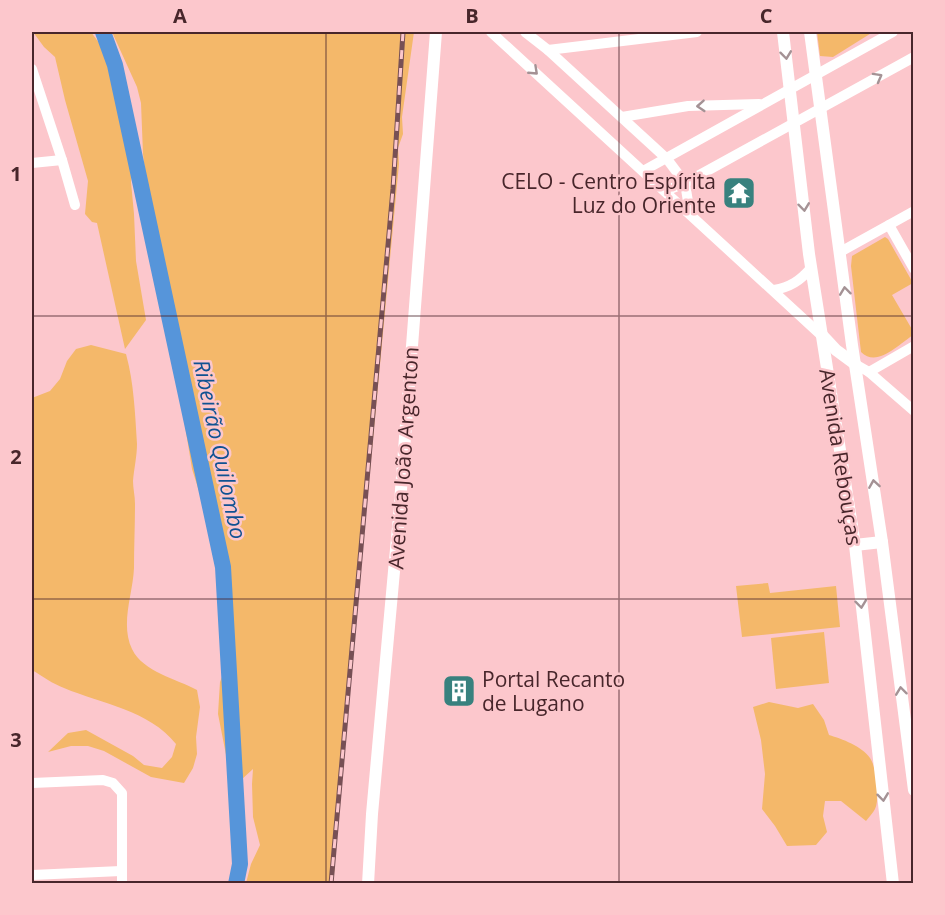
<svg xmlns="http://www.w3.org/2000/svg" width="945" height="915" font-family="'Open Sans',sans-serif">
<style>
.green{fill:#f4b86a}
.lines{fill:none;stroke-linecap:round;stroke-linejoin:round}
.river{stroke:#5695da;stroke-width:16}
.minor{stroke:#fff;stroke-width:10}
.major{stroke:#fff;stroke-width:12}
.rail-casing{stroke:#775055;stroke-width:5}
.rail{stroke:#fcc7cc;stroke-width:3;stroke-dasharray:9;stroke-linecap:butt}
.oneway{stroke:#a49295}
.grid{fill:none;stroke:#48262b;stroke-width:1.5;stroke-opacity:0.55}
.labels{text-anchor:middle;dominant-baseline:central;stroke-width:5;stroke-linejoin:round;paint-order:stroke}
.poi-label{font-size:21px;fill:#48262b;stroke:#fcc7cc;text-anchor:end}
.street-label{font-size:21px;fill:#48262b;stroke:#fcc7cc}
.water-label{font-size:22px;font-style:italic;fill:#0f5292;stroke:#fcc7cc}
.neatline{fill:none;stroke:#48262b;stroke-width:2}
.grid-label{font-size:20px;text-anchor:middle;font-weight:bold;fill:#48262b}
</style>
<rect width="100%" height="100%" fill="#fcc7cc"/>
<g class="green">
<polygon points="33,32 91,32 110,58 123,96 133,167 131,182 134,214 136,261 146,320 125,349 97,223 92,222 85,214 88,181 65,100 55,57 44,47"/>
<polygon points="112,32 414,32 402,117 403,134 398,148 399,164 333,861 335,863 333,883 246,883 251,864 260,845 253,817 252,784 253,769 241,780 234,777 229,770 218,714 220,682 229,659 229,625 219,575 216,545 192,469 180,395 168,334 161,308 160,284 154,250 143,154 141,103 137,87"/>
<polygon points="817,32 873,32 833,57 820,56"/>
<path d="M 885,237 L 888,239 L 913,283 L 892,295 L 913,331 L 913,335 C 898,345 877,368 861,352 L 851,266 L 852,256 Z"/>
<path d="M 91,345 L 126,354 C 134,383 135,414 137,444 C 137,456 134,469 133,481 C 133,488 135,496 135,504 C 135,525 134,547 134,568 C 133,594 120,624 132,649 C 143,672 177,679 197,690 L 200,707 L 196,737 L 197,754 L 193,768 L 184,783 L 151,777 L 104,751 L 88,746 L 71,746 L 48,752 L 68,733 L 86,730 L 133,756 L 144,765 L 162,768 L 172,757 L 176,744 C 149,710 102,704 64,688 C 53,684 42,676 32,670 L 32,398 L 50,391 L 60,379 L 67,361 L 76,349 Z"/>
<polygon points="768,583 770,593 836,586 840,627 742,637 736,586"/>
<polygon points="824,632 829,683 776,689 771,638"/>
<path d="M 769,702 L 798,708 L 813,704 L 824,720 L 829,735 C 842,739 862,746 870,758 C 877,768 880,798 875,809 C 873,813 869,817 866,821 L 841,801 L 825,801 L 823,816 L 827,832 L 816,845 L 787,846 L 775,826 L 762,809 L 765,774 L 761,740 L 753,707 Z"/>
</g>
<g class="lines">
<polyline class="river" points="103,32 115,65 223,567 240,864 236,884"/>
<g class="minor">
<polyline points="491,32 821,335"/>
<polyline points="525,32 548,50 667,159 685,183 690,214"/>
<polyline points="548,50 697,32"/>
<polyline points="32,69 62,160 75,205"/>
<polyline points="622,117 688,106 759,104"/>
<polyline points="32,163 62,160"/>
<polyline points="643,171 893,32"/>
<polyline points="665,191 685,183 914,57"/>
<polyline points="889,225 914,269"/>
<polyline points="840,252 914,211"/>
<path d="M 774,290 C 790,287 800,281 811,268"/>
<polyline points="855,364 869,372 914,411"/>
<polyline points="869,372 914,346"/>
<polyline points="32,783 103,780 113,783 122,793 122,884"/>
<polyline points="32,875 121,871"/>
</g>
<g class="major">
<polyline points="783,32 809,254 855,545 893,884"/>
<polyline points="810,32 852,345 882,542 914,790"/>
<polyline points="822,335 836,350 855,364"/>
<polyline points="855,545 882,542"/>
<polyline points="368,884 372,814 399,516 436,32"/>
</g>
<defs>
<polyline id="rail" points="331,884 393,189 403,32"/>
</defs>
<use href="#rail" class="rail-casing"/>
<use href="#rail" class="rail"/>
</g>
<defs><path id="oneway-chevron" d="M-2-3.5L2.5 0L-2 3.5" fill="none" stroke-width="1.6" stroke-linecap="round" stroke-linejoin="round" transform="scale(1.5)"/></defs>
<g class="oneway">
<use href="#oneway-chevron" transform="translate(786 55) rotate(83)"/>
<use href="#oneway-chevron" transform="translate(534 71) rotate(43)"/>
<use href="#oneway-chevron" transform="translate(878 77) rotate(-29)"/>
<use href="#oneway-chevron" transform="translate(701 106) rotate(176)"/>
<use href="#oneway-chevron" transform="translate(804 207) rotate(83)"/>
<use href="#oneway-chevron" transform="translate(845 291) rotate(-97)"/>
<use href="#oneway-chevron" transform="translate(874 484) rotate(-99)"/>
<use href="#oneway-chevron" transform="translate(861 604) rotate(83)"/>
<use href="#oneway-chevron" transform="translate(901 691) rotate(-97)"/>
<use href="#oneway-chevron" transform="translate(883 797) rotate(83)"/>
</g>
<path class="grid" d="M 326,32 L 326,884M 619,32 L 619,884M 32,316 L 914,316M 32,599 L 914,599"/>
<defs>
<symbol id="temple-square" viewBox="-11 -11 22 22"><rect x="-9" y="-9" width="18" height="18" rx="4" fill="#38817e" stroke="#fcc7cc"/><path d="M0-6L5-2H3V0L6.5 2.5H4V6H1.5V3h-3V6H-4V2.5H-6.5L-3 0V-2H-5Z" fill="#fff"/></symbol>
<symbol id="building-square" viewBox="-11 -11 22 22"><rect x="-9" y="-9" width="18" height="18" rx="4" fill="#38817e" stroke="#fcc7cc"/><path d="M-4-6H4V6H1V3H-1V6H-4ZM-2.5-4.3h1.7v1.8h-1.7ZM.8-4.3h1.7v1.8H.8ZM-2.5-1h1.7V.8h-1.7ZM.8-1h1.7V.8H.8Z" fill="#fff"/></symbol>
</defs>
<g fill-rule="evenodd">
<use href="#temple-square" x="720" y="174" width="38" height="38"/>
<use href="#building-square" x="440" y="672" width="38" height="38"/>
</g>
<g class="labels">
<g class="poi-label">
<text x="716" y="181">CELO - Centro Espírita<tspan x="716" dy="24">Luz do Oriente</tspan></text>
<text x="482" y="679" text-anchor="start">Portal Recanto<tspan x="482" dy="24">de Lugano</tspan></text>
</g>
<g class="street-label">
<text transform="translate(841 457) rotate(81)">Avenida Rebouças</text>
<text transform="translate(403 458) rotate(-86)">Avenida João Argenton</text>
</g>
<g class="water-label">
<text transform="translate(221 449) rotate(78)">Ribeirão Quilombo</text>
</g>
</g>
<rect width="945" height="915" fill="none" stroke="#fcc7cc" stroke-width="66"/>
<rect x="33" y="33" width="879" height="849" class="neatline"/>
<g class="grid-label">
<text x="180" y="23">A</text>
<text x="472" y="23">B</text>
<text x="766" y="23">C</text>
<text x="16" y="181">1</text>
<text x="16" y="464">2</text>
<text x="16" y="747">3</text>
</g>
</svg>
